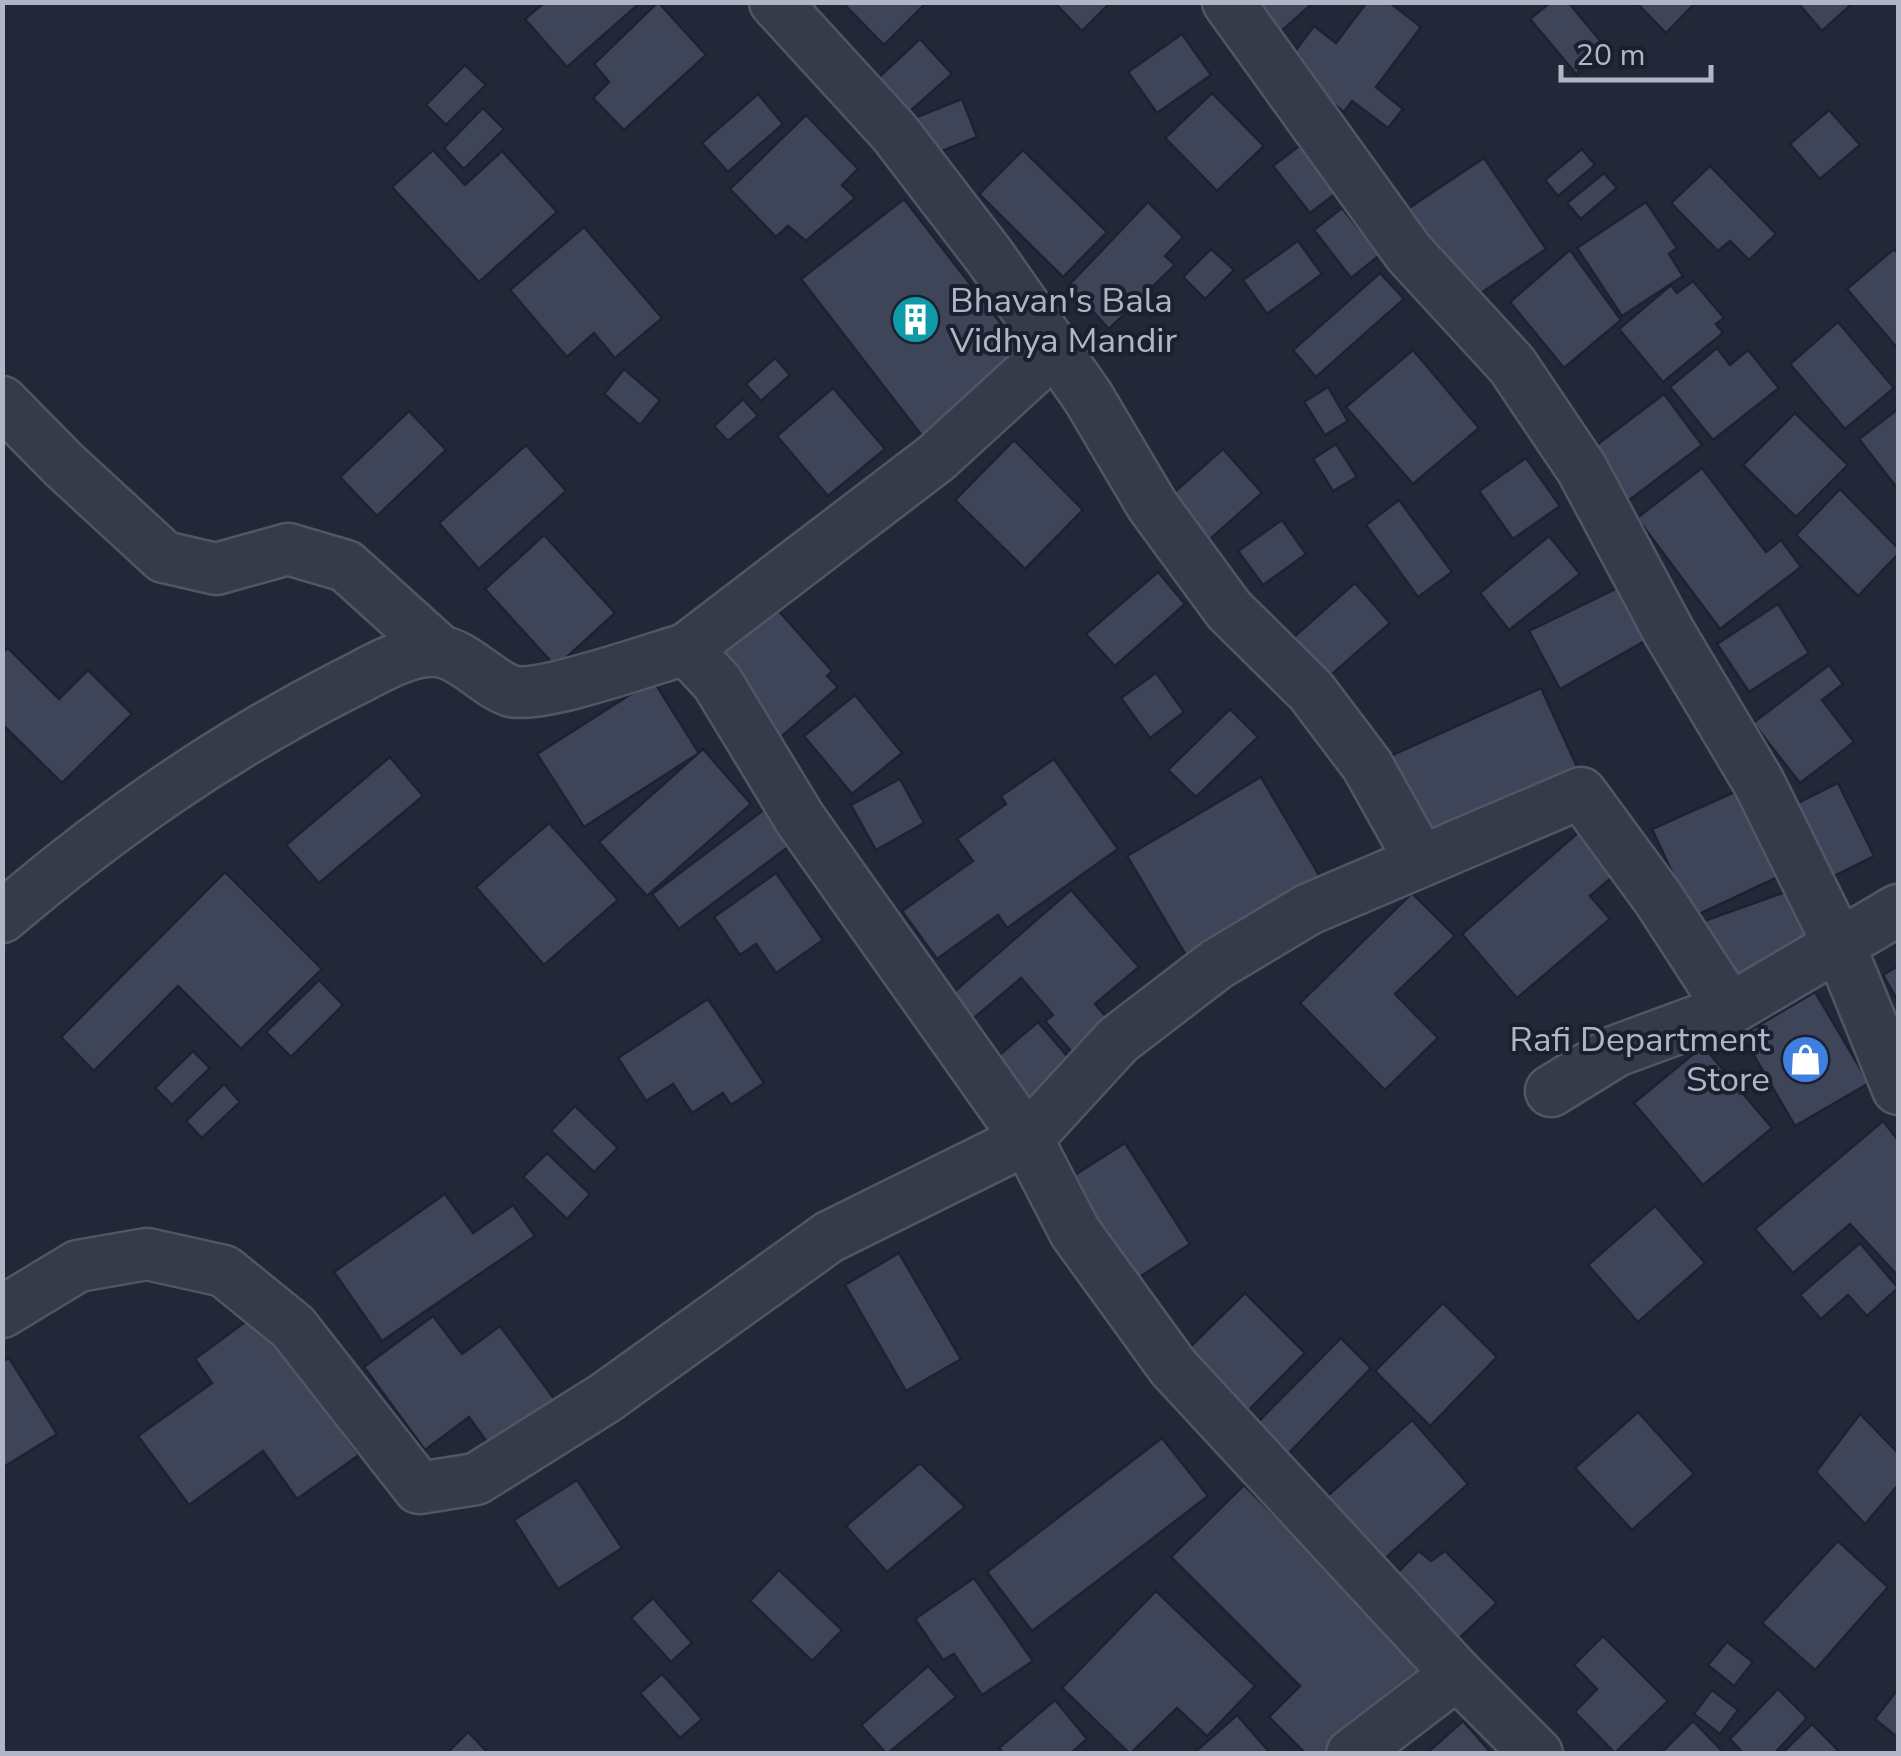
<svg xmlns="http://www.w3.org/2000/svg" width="1901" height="1756" font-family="'Nunito Sans',sans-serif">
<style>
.building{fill:#3f4559;stroke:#1e2230;stroke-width:2.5}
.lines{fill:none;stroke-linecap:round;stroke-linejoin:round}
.street-casing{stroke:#515564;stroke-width:55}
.street{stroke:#363b4a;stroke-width:50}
.labels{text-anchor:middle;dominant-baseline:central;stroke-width:8;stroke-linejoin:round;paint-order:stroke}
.poi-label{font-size:35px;fill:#b1b5c5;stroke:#1c202e;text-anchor:start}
</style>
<rect width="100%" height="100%" fill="#232839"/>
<g class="building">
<polygon points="545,2 641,2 567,67 525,19"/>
<polygon points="658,2 706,55 624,130 593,98 609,82 594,64"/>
<polygon points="842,2 927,2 884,45"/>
<polygon points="1054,2 1111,2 1082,31"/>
<polygon points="1249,2 1314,2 1277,35"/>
<polygon points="1367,2 1389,2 1421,27 1376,87 1403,109 1388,128 1352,101 1344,112 1284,66 1314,26 1336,43"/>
<polygon points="1551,2 1568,2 1607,49 1577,75 1530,19"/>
<polygon points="1636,2 1696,2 1666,33"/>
<polygon points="1797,2 1854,2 1822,31"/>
<polygon points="1182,34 1211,75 1157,113 1128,72"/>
<polygon points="920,39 952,74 908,113 877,79"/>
<polygon points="465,65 486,85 446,125 426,105"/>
<polygon points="1212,93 1264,146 1217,191 1165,138"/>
<polygon points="758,94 783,124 728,172 702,143"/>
<polygon points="962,99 977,137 925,158 909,120"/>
<polygon points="483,108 504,129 464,169 444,148"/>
<polygon points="1829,110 1860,145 1820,179 1790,144"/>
<polygon points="806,115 858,169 842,185 855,198 806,241 788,226 776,237 730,189"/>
<polygon points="1303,143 1339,191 1310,213 1273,166"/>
<polygon points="1582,149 1595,165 1558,196 1545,180"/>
<polygon points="433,150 465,185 502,151 557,212 479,282 392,187"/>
<polygon points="1023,150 1107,232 1063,277 979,194"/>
<polygon points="1484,158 1546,249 1462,306 1400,214"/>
<polygon points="1710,166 1776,234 1749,260 1730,241 1718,251 1671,203"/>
<polygon points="1604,173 1617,188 1581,219 1567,203"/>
<polygon points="904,199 1030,361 926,441 801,279"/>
<polygon points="1148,202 1183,237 1165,256 1175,265 1109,329 1069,285"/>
<polygon points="1646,202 1677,248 1669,254 1683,276 1622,316 1577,248"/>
<polygon points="1342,208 1380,255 1351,278 1314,230"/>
<polygon points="584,227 662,318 615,358 594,333 567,357 510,290"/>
<polygon points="1298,241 1322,274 1267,314 1243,280"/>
<polygon points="1211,249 1234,270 1205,299 1183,277"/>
<polygon points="1894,249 1898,254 1898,349 1847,289"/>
<polygon points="1570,250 1621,320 1564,368 1510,302"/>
<polygon points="1380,273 1404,299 1316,377 1293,350"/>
<polygon points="1693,281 1724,318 1716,324 1723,333 1663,382 1619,329 1671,285 1677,293"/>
<polygon points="1838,322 1894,388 1845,429 1790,364"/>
<polygon points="1717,348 1730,365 1748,350 1779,388 1713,440 1670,387"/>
<polygon points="1413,350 1479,428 1413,484 1346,407"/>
<polygon points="775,358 790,375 761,401 746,384"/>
<polygon points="624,369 660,400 640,425 604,394"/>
<polygon points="1328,387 1348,421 1325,435 1304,402"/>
<polygon points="833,388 885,449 828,496 777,436"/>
<polygon points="1664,394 1702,445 1628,501 1590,450"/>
<polygon points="743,399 758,416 728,441 714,426"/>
<polygon points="1898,409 1898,489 1859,439"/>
<polygon points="409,411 446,450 377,516 340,477"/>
<polygon points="1795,413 1848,465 1796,517 1743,465"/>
<polygon points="1014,440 1083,510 1025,569 955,500"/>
<polygon points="1336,444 1357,477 1333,491 1313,459"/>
<polygon points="526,445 566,491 479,569 439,523"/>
<polygon points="1223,449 1262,493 1200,548 1161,504"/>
<polygon points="1526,458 1560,506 1513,539 1479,491"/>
<polygon points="1702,468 1766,552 1781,540 1801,567 1720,629 1637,518"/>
<polygon points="1840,489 1898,548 1898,554 1858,596 1796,535"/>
<polygon points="1399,500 1452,572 1418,597 1366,525"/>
<polygon points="1282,520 1306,554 1263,585 1238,551"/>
<polygon points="544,535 615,613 556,667 485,589"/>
<polygon points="1549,536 1580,574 1509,630 1480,593"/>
<polygon points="1158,572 1185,604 1115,666 1086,634"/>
<polygon points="1355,583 1390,623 1313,691 1278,651"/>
<polygon points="1628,583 1650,638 1560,689 1529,631"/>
<polygon points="768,599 832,671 827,676 838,687 781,737 706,654"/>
<polygon points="1778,604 1809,653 1749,692 1717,644"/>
<polygon points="8,648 59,699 88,670 132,714 62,783 2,724 2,653"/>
<polygon points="1829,665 1843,684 1822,700 1854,742 1800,783 1753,723"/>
<polygon points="1156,673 1184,712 1150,738 1121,698"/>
<polygon points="653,680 699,753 584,827 537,754"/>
<polygon points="1541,688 1579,771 1428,839 1390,756"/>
<polygon points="855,695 902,753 852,794 804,736"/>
<polygon points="1230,709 1258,737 1196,797 1168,770"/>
<polygon points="703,749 751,804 647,896 599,842"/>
<polygon points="390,757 423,796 319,883 286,845"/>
<polygon points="1054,759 1118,849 1007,928 998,915 937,959 902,911 973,861 957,839 1006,804 1001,796"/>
<polygon points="1261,777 1325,885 1191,964 1127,856"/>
<polygon points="900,779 924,823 876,850 851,805"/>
<polygon points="1838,783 1874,856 1832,877 1796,804"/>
<polygon points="1748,786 1788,872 1693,917 1652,829"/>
<polygon points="765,809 792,844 679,929 652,894"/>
<polygon points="549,823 618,900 544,965 476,887"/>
<polygon points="1587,825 1624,867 1590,896 1610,919 1517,998 1462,934"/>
<polygon points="225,872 322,969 241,1049 178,986 94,1071 61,1037"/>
<polygon points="776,873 823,940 776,973 756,944 740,955 714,917"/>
<polygon points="1071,890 1139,967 1095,1004 1114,1026 1077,1058 1045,1021 1053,1015 1021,978 961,1029 939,1005"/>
<polygon points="1791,890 1812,950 1726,981 1704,921"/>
<polygon points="1412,893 1455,936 1395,994 1438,1038 1385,1090 1300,1003"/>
<polygon points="1898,966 1898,1001 1883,975"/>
<polygon points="319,980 343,1005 291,1057 266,1032"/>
<polygon points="1815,992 1869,1083 1795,1126 1742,1035"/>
<polygon points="708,999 764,1083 731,1105 723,1093 692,1113 673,1084 646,1101 618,1058"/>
<polygon points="1038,1022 1078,1069 1032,1108 991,1062"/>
<polygon points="1703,1046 1772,1128 1703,1185 1634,1103"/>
<polygon points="193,1051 210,1068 172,1105 155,1088"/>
<polygon points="224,1084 240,1102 202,1138 186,1121"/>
<polygon points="575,1106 618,1148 594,1172 551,1131"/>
<polygon points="1883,1121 1898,1140 1898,1276 1850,1224 1793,1273 1755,1229"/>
<polygon points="1125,1143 1190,1244 1132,1282 1067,1180"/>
<polygon points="547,1153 590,1194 567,1219 523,1177"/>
<polygon points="445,1194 473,1233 513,1205 535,1236 382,1341 334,1272"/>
<polygon points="1655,1206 1705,1263 1638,1322 1588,1265"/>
<polygon points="1860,1243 1898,1288 1867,1316 1848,1295 1821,1319 1800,1295"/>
<polygon points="899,1253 961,1359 906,1391 845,1285"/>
<polygon points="1245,1293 1305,1353 1241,1418 1180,1357"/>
<polygon points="1443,1303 1497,1357 1430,1426 1375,1371"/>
<polygon points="256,1314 359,1455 297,1499 263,1451 189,1505 138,1436 212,1383 195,1359"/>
<polygon points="433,1316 462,1354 500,1326 561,1408 497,1456 469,1417 425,1450 364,1367"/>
<polygon points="1341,1338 1371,1368 1285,1457 1254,1426"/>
<polygon points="9,1358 57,1434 2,1468 2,1362"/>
<polygon points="1638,1412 1694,1474 1632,1530 1575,1468"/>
<polygon points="1860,1414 1898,1453 1898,1485 1865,1524 1816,1472"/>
<polygon points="1412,1420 1468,1484 1380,1563 1323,1500"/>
<polygon points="1162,1438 1208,1496 1032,1631 987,1572"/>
<polygon points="920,1463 965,1507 887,1572 846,1526"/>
<polygon points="577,1480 622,1548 558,1589 514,1520"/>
<polygon points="1244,1485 1434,1676 1331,1754 1306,1754 1269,1717 1300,1686 1171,1557"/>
<polygon points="1838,1541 1888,1587 1815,1670 1762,1623"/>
<polygon points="1419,1551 1431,1561 1445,1551 1497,1603 1455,1642 1391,1579"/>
<polygon points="779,1570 842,1630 812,1661 750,1601"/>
<polygon points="974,1578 1033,1661 982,1695 954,1654 943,1660 915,1619"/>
<polygon points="1156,1591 1255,1686 1207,1736 1177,1708 1130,1754 1062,1688"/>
<polygon points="653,1598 692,1643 671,1662 631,1618"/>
<polygon points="1603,1636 1668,1701 1615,1753 1575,1712 1597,1689 1574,1665"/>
<polygon points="1727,1642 1753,1662 1734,1686 1708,1665"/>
<polygon points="928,1666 956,1697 887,1754 861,1725"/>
<polygon points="662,1674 702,1719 680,1738 640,1693"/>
<polygon points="1778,1689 1807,1718 1774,1754 1744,1754 1730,1739"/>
<polygon points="1898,1689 1898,1738 1875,1719"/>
<polygon points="1712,1690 1738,1710 1720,1734 1694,1714"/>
<polygon points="1055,1700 1087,1739 1070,1754 1004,1754 999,1748"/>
<polygon points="1237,1715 1271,1754 1193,1754"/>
<polygon points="1463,1721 1492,1754 1426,1754"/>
<polygon points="1693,1721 1725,1754 1660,1754"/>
<polygon points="1812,1724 1838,1750 1834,1754 1781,1754"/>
<polygon points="468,1732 489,1754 446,1754"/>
</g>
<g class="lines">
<defs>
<g id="street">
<polyline points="775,2 894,132 990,257 1088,397 1152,505 1229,610 1311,691 1367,765 1419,858"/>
<polyline points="1228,2 1409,253 1512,365 1582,469 1669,632 1759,783 1840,947 1898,1089"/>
<polyline points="2,402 64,465 164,557 216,569 288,549 346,566 440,651"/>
<polyline points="686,649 936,458 1053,351"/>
<path d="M 2,917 C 110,825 220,748 346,684 C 373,671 408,648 438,651 C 464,654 487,683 511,691 C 540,699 651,659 686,649 L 717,682 L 800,819 L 1027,1139 L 1075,1232 L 1173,1367 L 1457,1674 L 1537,1754"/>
<polyline points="1551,1091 1616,1051 1730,1009 1898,910"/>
<polyline points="2,1312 78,1266 147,1254 224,1271 293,1327 419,1488 476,1479 605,1398 829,1237 1027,1139 1118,1040 1217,964 1309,909 1581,793 1658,898 1730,1009"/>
<polyline points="1352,1754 1457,1674"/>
</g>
</defs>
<use href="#street" class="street-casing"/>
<use href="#street" class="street"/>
</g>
<defs>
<symbol id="building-disc" viewBox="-11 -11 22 22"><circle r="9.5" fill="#0f9aa8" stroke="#1c202e"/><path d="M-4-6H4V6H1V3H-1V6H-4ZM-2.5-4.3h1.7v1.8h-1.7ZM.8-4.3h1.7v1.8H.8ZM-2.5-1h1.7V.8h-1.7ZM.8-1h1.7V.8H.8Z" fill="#fff"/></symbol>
<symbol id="shop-disc" viewBox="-11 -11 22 22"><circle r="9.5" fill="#3f7fe0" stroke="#1c202e"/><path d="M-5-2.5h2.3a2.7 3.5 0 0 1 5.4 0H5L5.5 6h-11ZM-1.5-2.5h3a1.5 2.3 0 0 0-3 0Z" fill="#fff"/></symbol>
</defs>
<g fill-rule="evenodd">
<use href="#building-disc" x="888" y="292" width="55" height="55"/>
<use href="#shop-disc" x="1778" y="1032" width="55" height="55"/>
</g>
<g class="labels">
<g class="poi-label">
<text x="950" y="300">Bhavan's Bala<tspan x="950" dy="40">Vidhya Mandir</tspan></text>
<text x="1770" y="1039" text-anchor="end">Rafi Department<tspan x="1770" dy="40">Store</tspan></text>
</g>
</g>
<rect width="1901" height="1756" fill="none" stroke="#b1b5c5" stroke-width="10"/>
<path d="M1561 65v15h150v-15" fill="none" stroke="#b1b5c5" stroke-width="5"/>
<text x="1576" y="65" font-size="30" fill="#b1b5c5" stroke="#1c202e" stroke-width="8" paint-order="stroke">20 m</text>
</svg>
